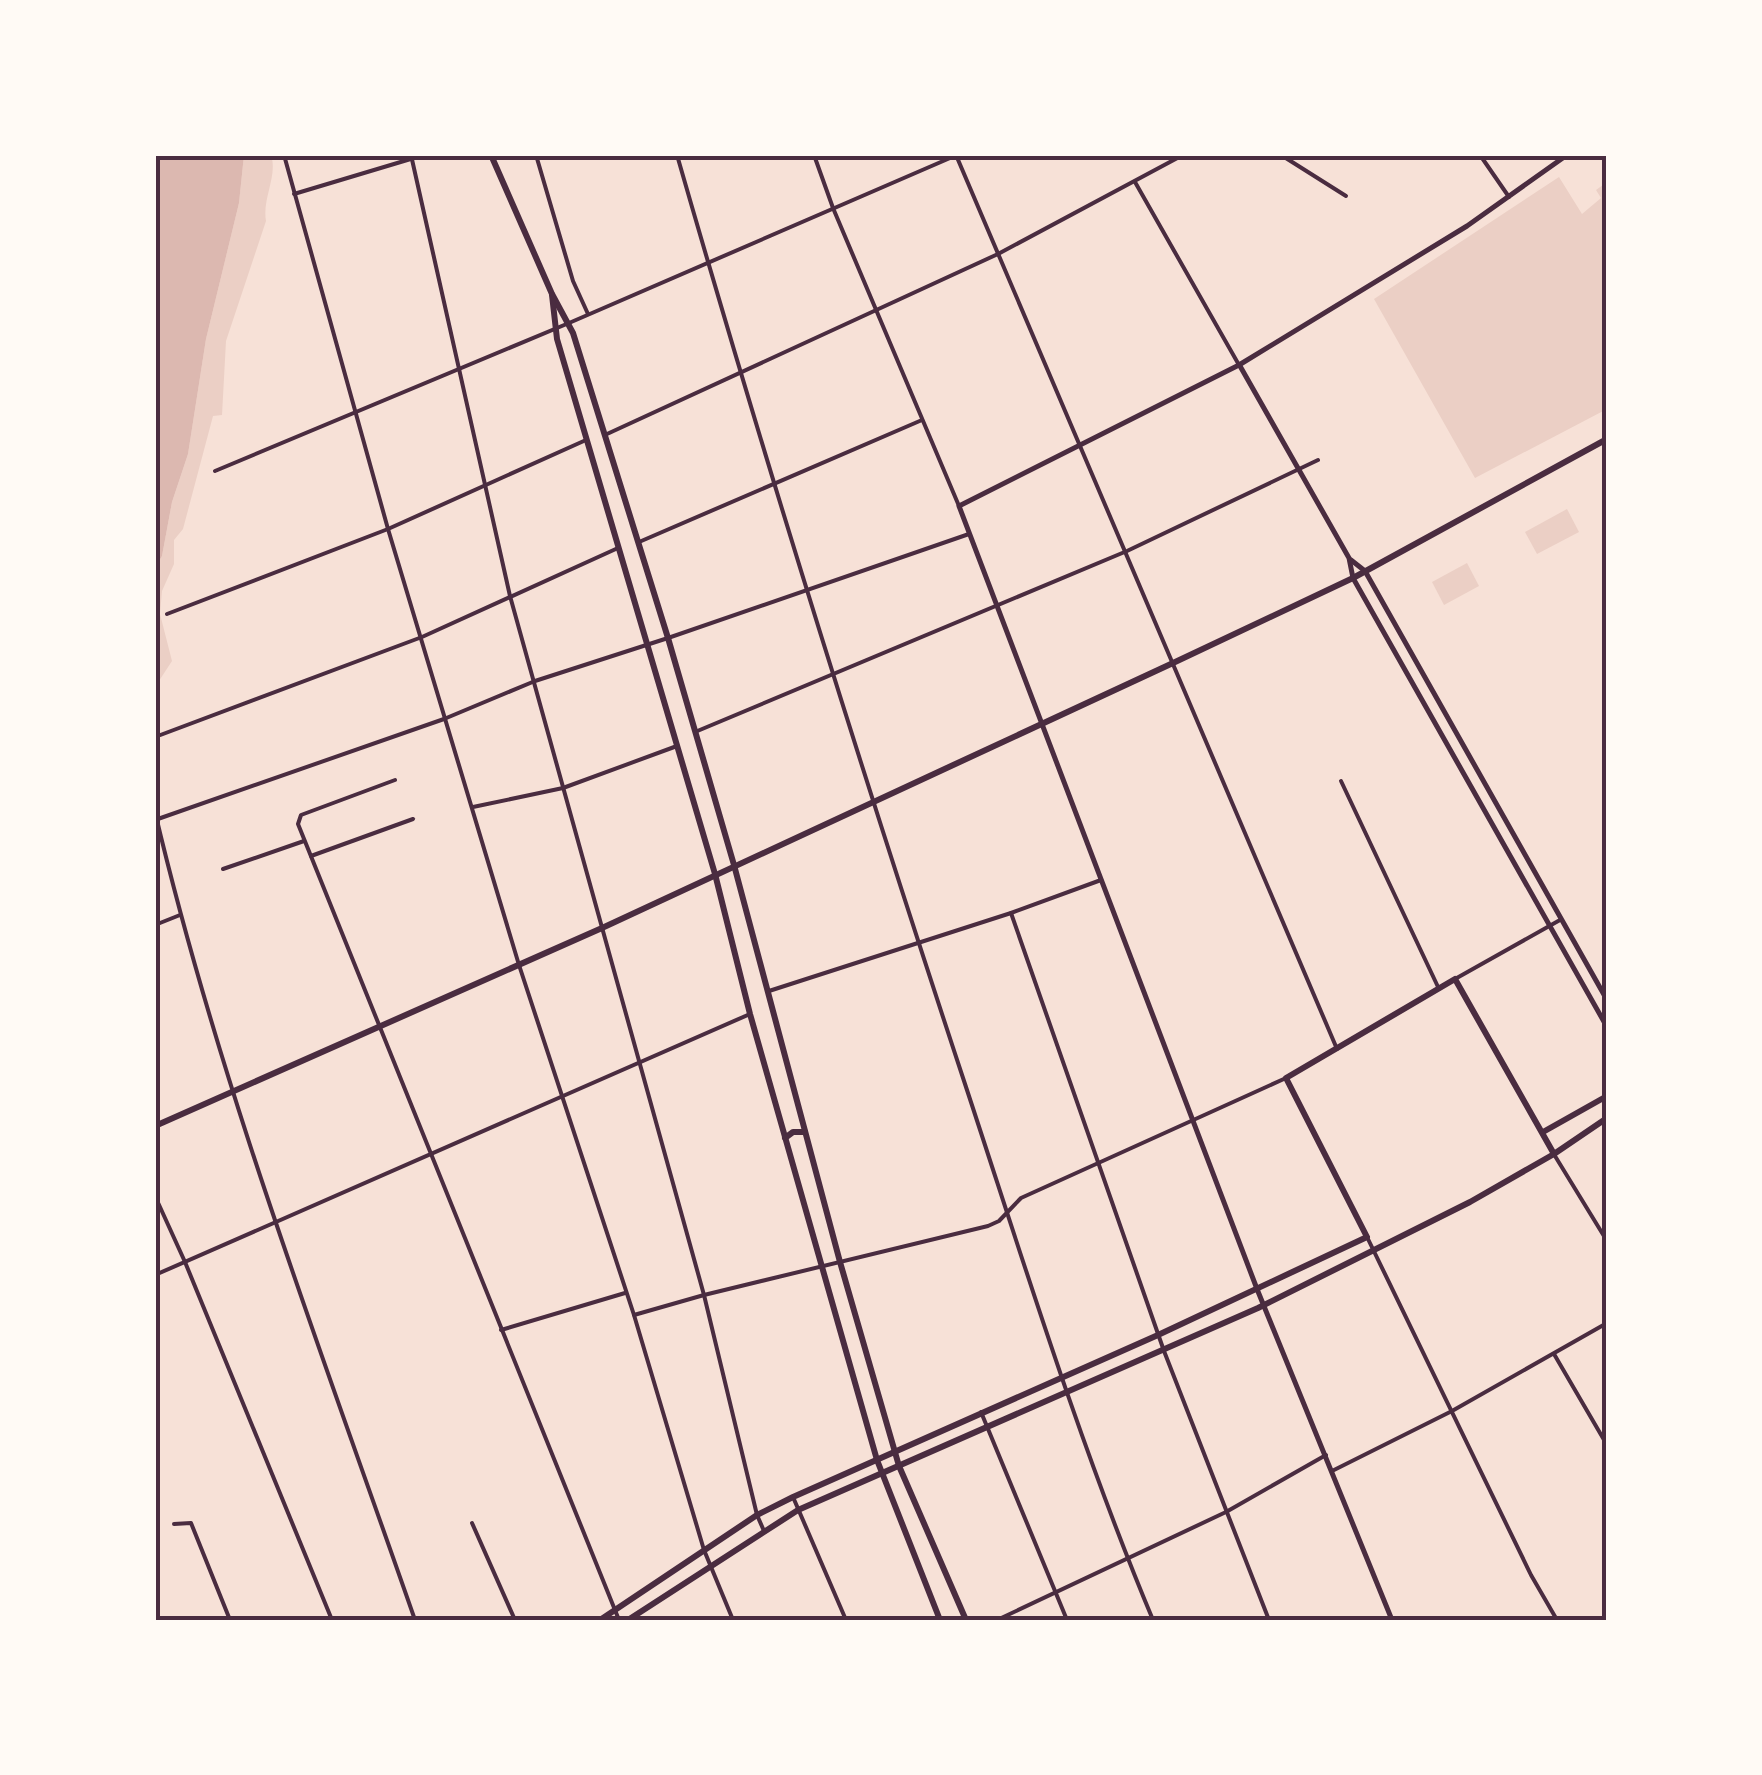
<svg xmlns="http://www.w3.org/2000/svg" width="1762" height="1775" font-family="Overpass,sans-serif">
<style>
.green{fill:#ebcfc5}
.water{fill:#dcb8b0}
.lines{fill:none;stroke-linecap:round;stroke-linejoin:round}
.minor{stroke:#4a2c40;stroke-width:4}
.tertiary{stroke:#4a2c40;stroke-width:5}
.secondary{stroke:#4a2c40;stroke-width:6}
.primary{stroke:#4a2c40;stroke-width:6}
.neatline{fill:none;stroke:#4a2c40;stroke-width:4}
</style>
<rect width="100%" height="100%" fill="#f7e1d7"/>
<g class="green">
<path d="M 244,155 L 271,155 C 278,176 262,198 266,221 L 226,341 L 222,415 L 213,416 L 183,529 L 174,540 L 174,564 L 162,591 L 160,614 L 172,661 L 155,687 L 155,568 L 162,556 L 172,502 L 188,454 L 206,339 L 239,203 Z"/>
<polygon points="1559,177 1582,214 1601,198 1596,190 1607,182 1607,409 1475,478 1374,299"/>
<polygon points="1567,509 1579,532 1537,554 1525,532"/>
<polygon points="1467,563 1479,586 1444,605 1432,582"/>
</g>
<polygon class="water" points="155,155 244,155 239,203 206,339 188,454 172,502 162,556 155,568"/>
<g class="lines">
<g class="minor">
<polyline points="284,155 388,529 519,965 634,1315 704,1550 733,1620"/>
<polyline points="411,155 510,596 704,1295 757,1515 764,1531"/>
<polyline points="536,155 573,281 588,314"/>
<path d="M 677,155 C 767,468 864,778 966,1087 C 1025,1266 1080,1446 1153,1620"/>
<polyline points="814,155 833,208 959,506"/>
<polyline points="956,155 1337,1049"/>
<polyline points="1281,155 1346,196"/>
<polyline points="1480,155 1509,197"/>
<polyline points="1135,182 1239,365"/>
<polyline points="294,194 424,155"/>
<polyline points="607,434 998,254 1183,155"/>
<polyline points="215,471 569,323 957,155"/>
<polyline points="639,542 922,420"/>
<polyline points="167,614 388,529 586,440"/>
<polyline points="695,732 1127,551 1318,460"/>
<polyline points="155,737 422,637 618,548"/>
<polyline points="395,780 301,815 298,824 619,1620"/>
<polyline points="1341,781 1439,989"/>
<polyline points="473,807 563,788 677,746"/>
<path d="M 155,812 C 220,1087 322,1353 415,1620"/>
<polyline points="155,820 444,719 535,681 668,638 969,534"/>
<polyline points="311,856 413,819"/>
<polyline points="223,869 304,841"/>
<polyline points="1011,913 1164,1351 1269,1620"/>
<polyline points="155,925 180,915"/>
<polyline points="1455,979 1560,920"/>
<polyline points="769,991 1011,913 1101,880"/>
<polyline points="1555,1156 1607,1241"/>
<polyline points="155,1196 185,1262 332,1620"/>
<polyline points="1368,1239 1531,1575 1557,1620"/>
<polyline points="155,1275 750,1014"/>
<polyline points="634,1315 704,1295 988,1226 999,1221 1021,1198 1286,1078"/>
<polyline points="501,1330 625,1293"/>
<polyline points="1554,1354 1607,1445"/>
<polyline points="981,1412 1067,1620"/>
<polyline points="1332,1471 1452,1411 1607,1323"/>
<polyline points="793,1497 846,1620"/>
<polyline points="472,1523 515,1620"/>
<polyline points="174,1524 191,1523 230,1620"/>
<polyline points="997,1620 1226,1512 1326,1455"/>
</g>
<g class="tertiary">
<polyline points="1240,366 1349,558 1353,578 1607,1027"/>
<polyline points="1351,560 1365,571 1607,1000"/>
<polyline points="1392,1620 1257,1289 959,506 1239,365 1467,226 1567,155"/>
</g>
<polyline class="secondary" points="155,1126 602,928 1173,663 1353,578 1607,439"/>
<g class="primary">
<polyline points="491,155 552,294 573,333 668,638 734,865 840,1262 899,1466 966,1620"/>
<polyline points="552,295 557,339 715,874 750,1014 877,1460 940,1620"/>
<polyline points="1543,1132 1607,1096"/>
<polyline points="785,1138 793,1132 805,1132"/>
<polyline points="600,1620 757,1515 793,1497 1158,1335 1367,1237 1286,1078 1455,979 1554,1154"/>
<polyline points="628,1620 798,1510 1258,1308 1470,1202 1554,1154 1607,1118"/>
</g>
</g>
<rect width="1762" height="1775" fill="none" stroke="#fffaf5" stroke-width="315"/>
<rect x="158" y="158" width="1446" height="1460" class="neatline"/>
</svg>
